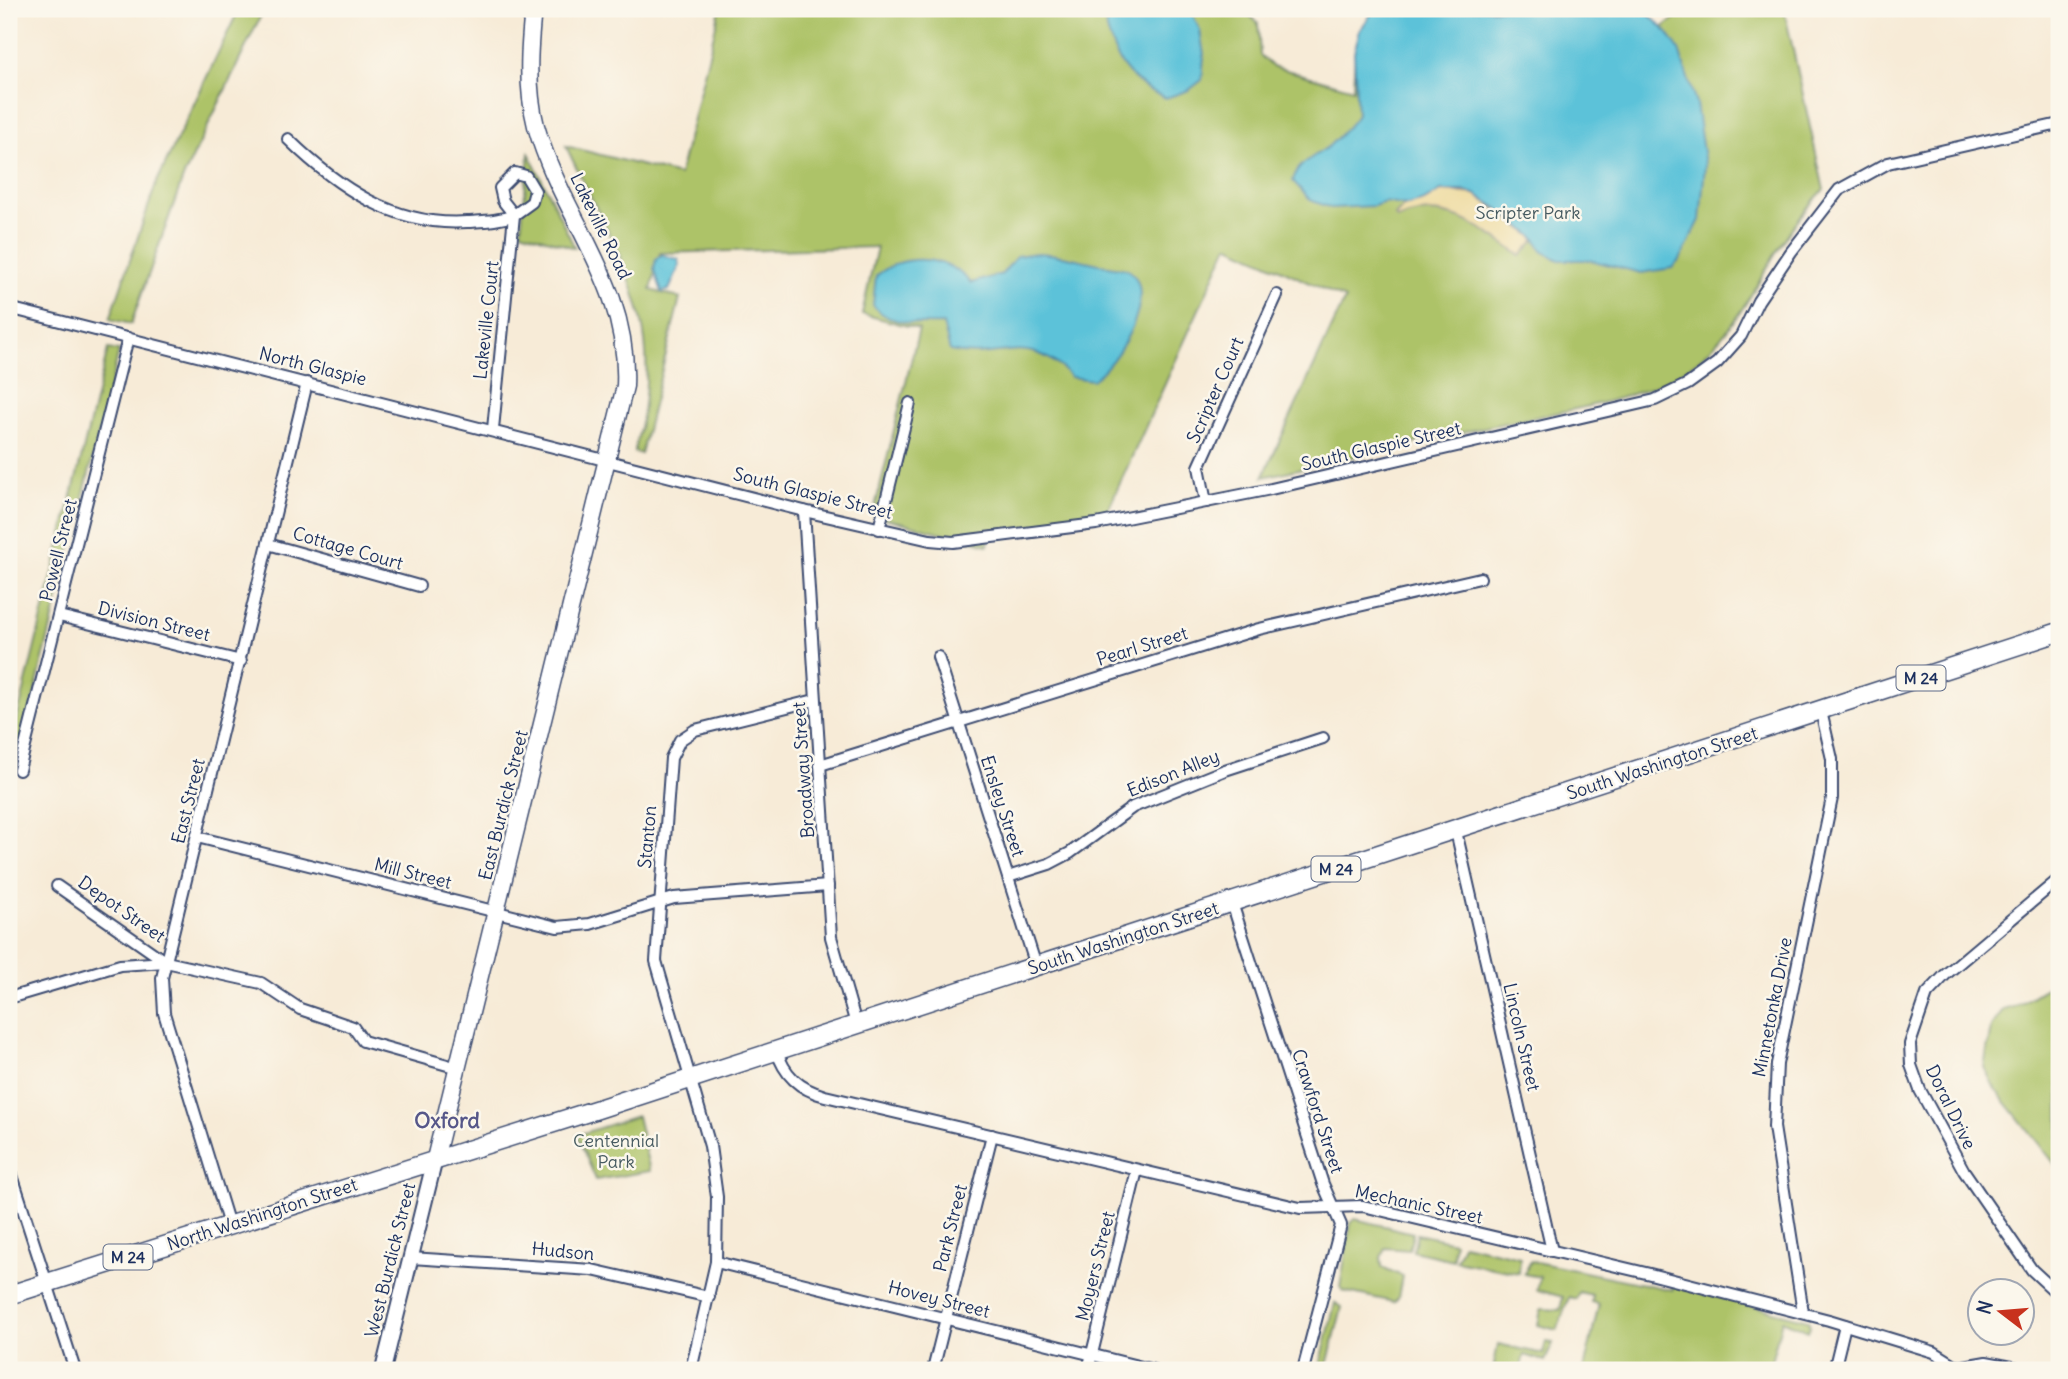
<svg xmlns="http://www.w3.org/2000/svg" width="2068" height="1379" font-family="Delius,sans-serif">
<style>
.green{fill:#adc367;stroke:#647962;stroke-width:2}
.sand{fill:#eeda9e;stroke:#84847e;stroke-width:2}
.water{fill:#5cc2d9;stroke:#3c789c;stroke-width:2}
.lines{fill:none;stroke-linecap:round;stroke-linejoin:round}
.minor-casing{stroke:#3c4b70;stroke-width:14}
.tertiary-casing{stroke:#3c4b70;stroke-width:18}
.secondary-casing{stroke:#3c4b70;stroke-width:19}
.primary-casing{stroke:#3c4b70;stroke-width:21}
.minor{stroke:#fff;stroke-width:10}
.tertiary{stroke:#fff;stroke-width:14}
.secondary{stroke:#fff;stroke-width:16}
.primary{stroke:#fff;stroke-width:18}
.labels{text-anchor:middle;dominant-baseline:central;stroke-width:5;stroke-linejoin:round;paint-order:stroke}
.shield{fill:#fbf7ec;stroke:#5e6b89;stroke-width:2}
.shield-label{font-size:16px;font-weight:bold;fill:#1b2f5e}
.park-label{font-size:18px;fill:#475b61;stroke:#fbf7ec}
.street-label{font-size:18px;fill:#1b2f5e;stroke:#fbf7ec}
.quarter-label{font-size:21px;font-weight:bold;fill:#565789;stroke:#fbf7ec}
</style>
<rect width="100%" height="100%" fill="#fbf7ec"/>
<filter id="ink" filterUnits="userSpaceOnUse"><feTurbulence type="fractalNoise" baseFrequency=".0143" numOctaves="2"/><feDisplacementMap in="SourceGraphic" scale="14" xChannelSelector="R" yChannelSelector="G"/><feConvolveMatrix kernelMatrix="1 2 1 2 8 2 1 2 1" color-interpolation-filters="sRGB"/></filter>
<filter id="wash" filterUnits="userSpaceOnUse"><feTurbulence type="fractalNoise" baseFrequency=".00686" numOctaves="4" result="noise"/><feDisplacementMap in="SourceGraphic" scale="28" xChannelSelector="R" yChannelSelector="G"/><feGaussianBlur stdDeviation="1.57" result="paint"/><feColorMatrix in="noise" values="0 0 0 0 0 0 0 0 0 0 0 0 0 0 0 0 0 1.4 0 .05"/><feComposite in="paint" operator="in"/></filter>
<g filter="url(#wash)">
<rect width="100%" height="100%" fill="#f7ebd7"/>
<g class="green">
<polygon points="239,9 264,9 183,178 131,324 110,319 156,184"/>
<path d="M 720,9 L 1242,9 L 1258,23 L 1260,55 L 1272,66 L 1353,89 C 1355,57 1353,35 1375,9 L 1643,9 L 1662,28 L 1688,9 L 1784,9 L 1824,190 C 1773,238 1754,311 1702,357 C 1650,403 1553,412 1486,427 C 1412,443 1337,461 1263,477 L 1345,299 L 1228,245 L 1107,512 L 990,537 L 988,545 L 873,515 L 919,329 L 862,314 L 877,247 L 660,253 L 651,290 L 680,298 L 641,454 L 634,452 C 672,319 618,260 566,146 L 679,175 Z"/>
<polygon points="529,153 575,248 521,231"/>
<polygon points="108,349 119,351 9,798 9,752"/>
<path d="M 2059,982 L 2059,1169 L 1995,1089 L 1984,1067 L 1991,1027 L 2003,1010 C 2026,1005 2038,989 2059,982 Z"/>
<polygon points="637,1116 650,1171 596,1180 577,1135"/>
<polygon points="1355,1219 1413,1233 1409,1250 1386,1248 1381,1257 1382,1267 1402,1276 1398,1298 1394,1302 1343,1291 1340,1287 1351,1222"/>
<polygon points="1417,1234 1454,1242 1453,1260 1413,1251"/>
<polygon points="1463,1244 1520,1257 1519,1273 1456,1261"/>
<polygon points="1531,1261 1673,1290 1672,1285 1808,1320 1810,1326 1808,1331 1782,1320 1769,1370 1584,1370 1599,1304 1591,1302 1592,1295 1579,1292 1576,1299 1569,1297 1557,1330 1538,1325 1541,1309 1560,1310 1563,1297 1537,1290 1540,1277 1524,1274"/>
<polygon points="1335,1303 1342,1307 1326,1369 1319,1370"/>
<polygon points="1546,1342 1553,1343 1545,1361 1524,1355 1520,1370 1493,1370 1498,1344 1543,1354"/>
</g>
<path class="sand" d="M 1441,191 L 1475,194 L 1536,239 L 1521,256 C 1484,230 1446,198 1397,219 L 1395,216 L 1404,206 L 1424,201 Z"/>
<g class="water">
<path d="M 1102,9 L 1190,9 L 1200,30 L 1204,55 L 1202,80 L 1189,90 L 1166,98 C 1121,80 1112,52 1102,9 Z"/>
<path d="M 1375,9 L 1643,9 L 1666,31 L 1679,50 L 1696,104 L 1705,165 L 1700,220 L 1680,260 L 1672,268 L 1641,273 L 1590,260 L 1559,260 L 1542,251 L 1536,239 L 1499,209 L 1475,194 L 1465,191 L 1441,191 L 1424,201 L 1407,206 L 1385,202 L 1374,206 L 1331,208 L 1310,200 L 1293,181 C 1297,162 1317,156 1330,145 C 1339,136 1350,126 1357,115 L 1354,52 L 1360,30 Z"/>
<path d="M 1037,253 C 1069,254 1097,266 1127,269 C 1162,291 1117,365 1092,380 L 1071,377 C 1027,329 1000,363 950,351 L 943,324 C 922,325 887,325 873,305 L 876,276 C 905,252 946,255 971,283 L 1002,274 L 1017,256 Z"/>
<polygon points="662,255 678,259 680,265 669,290 662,292 654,269 656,259"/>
</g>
</g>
<g filter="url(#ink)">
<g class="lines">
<defs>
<g id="minor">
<path d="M 288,139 C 337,187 395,227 467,222 C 484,221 499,221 514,215 L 503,201 L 500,188 L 515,173 L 526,176 L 535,191 L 532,202 L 514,215 L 493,429"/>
<polyline points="9,308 804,511 930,540 953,542 1096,524 1271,489 1655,400 1688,384 1717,363 1741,336 1758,301 1791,252 1839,190 1888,163 2059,124"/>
<polyline points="1206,502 1199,467 1277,295"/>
<polyline points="804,511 831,937 856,1024"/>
<polyline points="879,529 910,403"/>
<polyline points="268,544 419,586"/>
<polyline points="59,616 241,661"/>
<polyline points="938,657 1036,966"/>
<polyline points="820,765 1259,629 1480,578"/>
<polyline points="19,770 128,338"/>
<polyline points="1456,831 1552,1251"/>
<polyline points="197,837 557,927 590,924 674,898 828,886"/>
<polyline points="1008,877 1049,864 1070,853 1133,807 1225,770 1323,738"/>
<polyline points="2059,879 1945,975 1927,994 1910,1044 1911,1065 1920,1090 1964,1171 2032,1270 2059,1295"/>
<polyline points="57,886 166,962"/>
<polyline points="1232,903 1323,1184 1341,1225 1303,1370"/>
<polyline points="9,998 120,965 166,962 261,983 300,1009 353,1027 363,1041 458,1068"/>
<path d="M 776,1049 C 784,1075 799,1089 825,1096 L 1300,1208 L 1363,1206 L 1650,1274 L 1829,1320 L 1934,1352 L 1958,1367 L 1986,1362 L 2028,1370"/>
<polyline points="9,1166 75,1370"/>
<polyline points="229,1225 164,1013 162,978 307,383"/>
<polyline points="411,1258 592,1270 709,1297"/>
<polyline points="716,1262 1154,1370"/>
<polyline points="1803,1312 1774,1127 1777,1064 1832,798 1832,759 1821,711"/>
<polyline points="691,1370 716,1262 717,1197 710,1146 656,961 671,758 680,740 695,730 815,700"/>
<polyline points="933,1370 992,1135"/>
<polyline points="1088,1370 1137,1170"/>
<polyline points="1834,1370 1845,1325"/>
</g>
<polyline id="tertiary" points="383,1370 435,1159"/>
<path id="secondary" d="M 435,1159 L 625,386 C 630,283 562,219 536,126 C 526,87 529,48 533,9"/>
<polyline id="primary" points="9,1295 598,1109 2059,632"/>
</defs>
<use href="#minor" class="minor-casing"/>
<use href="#tertiary" class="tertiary-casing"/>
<use href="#secondary" class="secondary-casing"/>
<use href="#primary" class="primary-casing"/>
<use href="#minor" class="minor"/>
<use href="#tertiary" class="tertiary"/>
<use href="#secondary" class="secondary"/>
<use href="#primary" class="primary"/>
</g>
</g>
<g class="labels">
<g class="shield">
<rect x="1896.5" y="665.5" width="49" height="25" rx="5"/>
<rect x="1311.5" y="856.5" width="49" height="25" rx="5"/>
<rect x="103.5" y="1244.5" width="49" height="25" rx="5"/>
</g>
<g class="shield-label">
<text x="1921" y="678">M 24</text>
<text x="1336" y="869">M 24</text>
<text x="128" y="1257">M 24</text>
</g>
<g class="park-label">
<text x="1528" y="212">Scripter Park</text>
<text x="616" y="1140">Centennial<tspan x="616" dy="21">Park</tspan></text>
</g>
<g class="street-label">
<text transform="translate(601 226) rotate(64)">Lakeville Road</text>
<text transform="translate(486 320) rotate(-84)">Lakeville Court</text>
<text transform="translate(313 366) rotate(14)">North Glaspie</text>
<text transform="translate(1215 390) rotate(-66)">Scripter Court</text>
<text transform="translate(1381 446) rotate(-13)">South Glaspie Street</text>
<text transform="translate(813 493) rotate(14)">South Glaspie Street</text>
<text transform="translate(348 548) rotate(16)">Cottage Court</text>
<text transform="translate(58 550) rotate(-76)">Powell Street</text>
<text transform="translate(154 621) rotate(14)">Division Street</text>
<text transform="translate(1142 646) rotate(-17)">Pearl Street</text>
<text transform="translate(1662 763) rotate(-18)">South Washington Street</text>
<text transform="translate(803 770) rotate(-94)">Broadway Street</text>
<text transform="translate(1173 773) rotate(-22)">Edison Alley</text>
<text transform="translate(188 801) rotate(-76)">East Street</text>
<text transform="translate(503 805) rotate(-76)">East Burdick Street</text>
<text transform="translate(1003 806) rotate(72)">Ensley Street</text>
<text transform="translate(647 837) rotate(-85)">Stanton</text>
<text transform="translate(413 873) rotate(14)">Mill Street</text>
<text transform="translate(122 909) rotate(35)">Depot Street</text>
<text transform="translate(1123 938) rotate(-18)">South Washington Street</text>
<text transform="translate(1772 1007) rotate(-79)">Minnetonka Drive</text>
<text transform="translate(1522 1037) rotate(77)">Lincoln Street</text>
<text transform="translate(1951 1107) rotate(64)">Doral Drive</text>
<text transform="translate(1318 1111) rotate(72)">Crawford Street</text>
<text transform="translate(1419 1204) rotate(12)">Mechanic Street</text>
<text transform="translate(262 1214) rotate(-18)">North Washington Street</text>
<text transform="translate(950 1228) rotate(-76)">Park Street</text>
<text transform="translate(563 1251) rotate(5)">Hudson</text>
<text transform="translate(390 1260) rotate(-76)">West Burdick Street</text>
<text transform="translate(1095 1266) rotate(-76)">Moyers Street</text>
<text transform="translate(939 1299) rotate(14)">Hovey Street</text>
</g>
<g class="quarter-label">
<text x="447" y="1120">Oxford</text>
</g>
</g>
<rect width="2068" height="1379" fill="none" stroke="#fbf7ec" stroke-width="35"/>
<g transform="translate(2001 1312) rotate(286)"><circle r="33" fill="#fbf7ec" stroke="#a1a7b3" stroke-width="2"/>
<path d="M0-5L12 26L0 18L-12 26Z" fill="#c8321e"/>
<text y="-10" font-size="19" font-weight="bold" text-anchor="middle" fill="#1b2f5e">N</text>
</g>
</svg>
